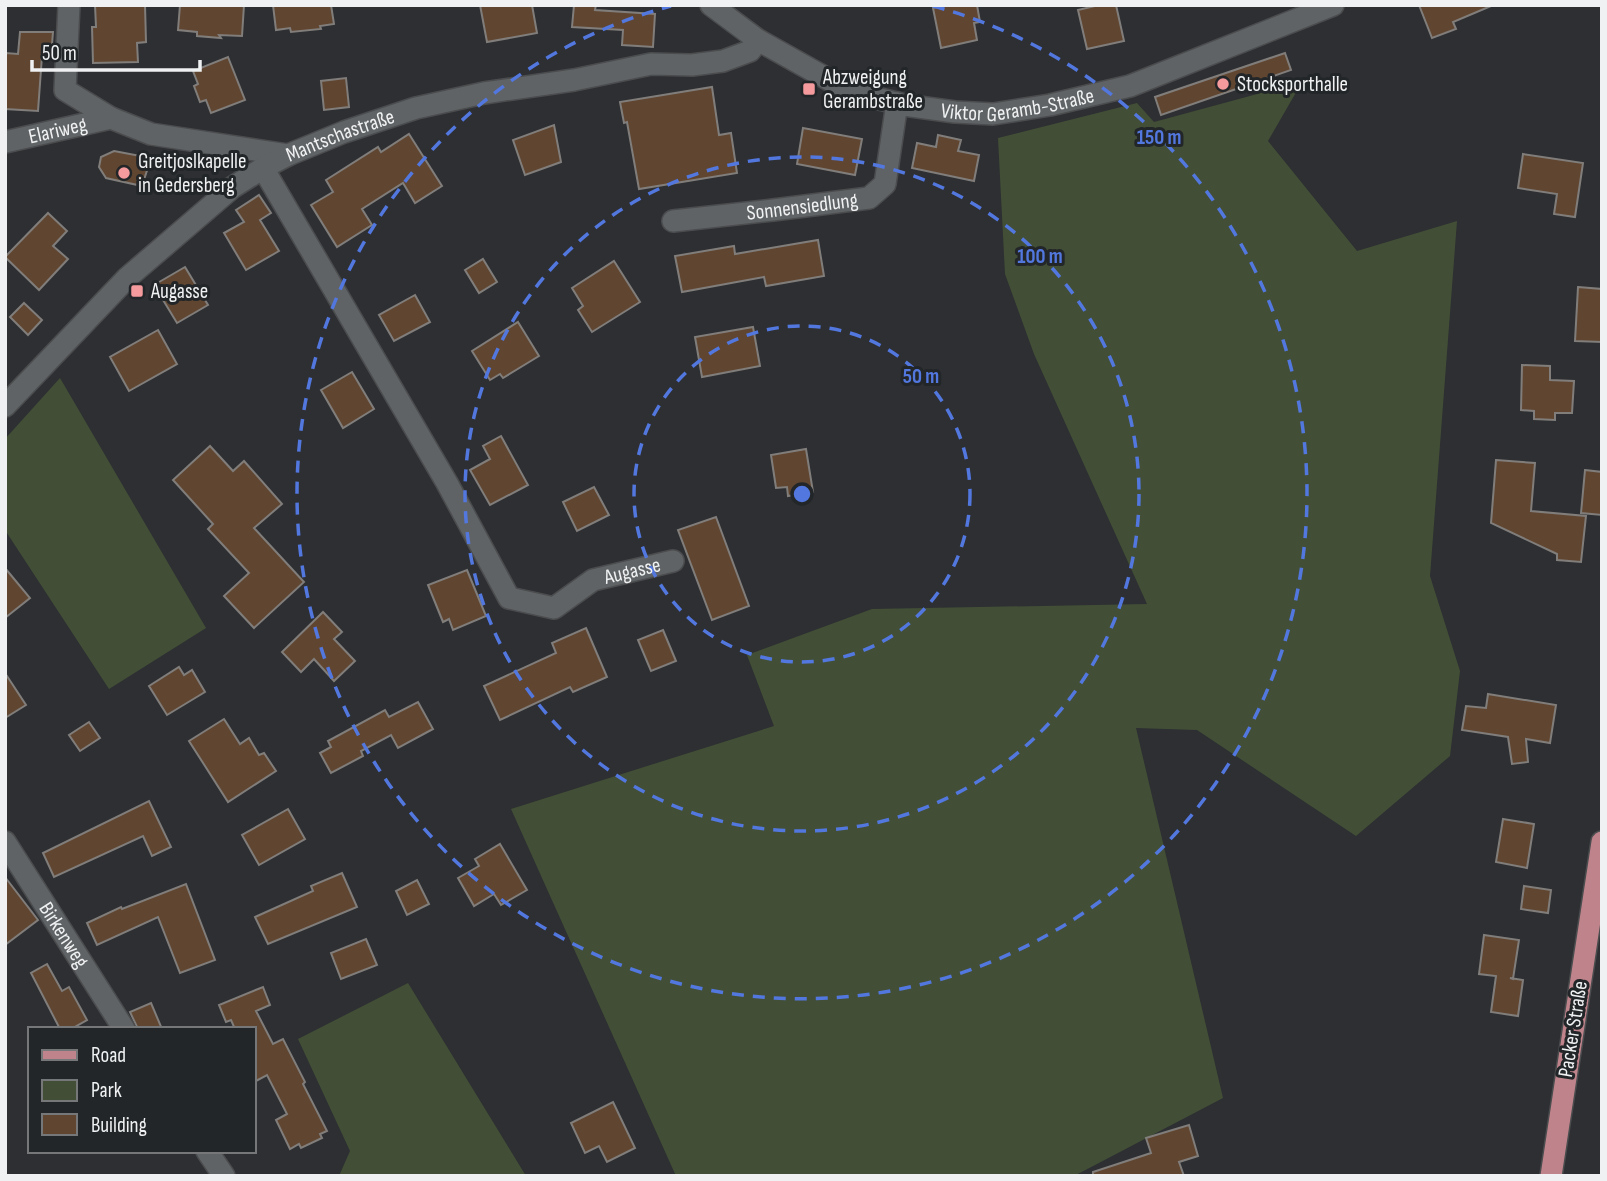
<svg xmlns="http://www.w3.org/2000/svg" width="1607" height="1181" font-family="'Sofia Sans Condensed',sans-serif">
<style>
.green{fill:#424f36}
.building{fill:#604631;stroke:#807d7b;stroke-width:2}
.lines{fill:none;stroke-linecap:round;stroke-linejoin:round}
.street-casing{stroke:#4a4c4e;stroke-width:24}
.primary-casing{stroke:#4a4c4e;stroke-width:24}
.street{stroke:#606365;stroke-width:21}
.primary{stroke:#bf838b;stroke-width:21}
.ring{fill:none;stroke:#5277de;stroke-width:3.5;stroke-dasharray:12 9}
.poi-dot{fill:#f59b9d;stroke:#232628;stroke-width:2.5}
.labels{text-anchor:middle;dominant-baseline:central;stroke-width:6;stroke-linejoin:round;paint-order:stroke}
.poi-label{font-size:21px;fill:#eff1f2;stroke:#232628;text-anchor:start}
.street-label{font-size:21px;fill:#eff1f2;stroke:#232628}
.centre{fill:#5277de;stroke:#232628;stroke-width:3.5}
.ring-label{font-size:21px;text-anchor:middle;font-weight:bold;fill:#5277de;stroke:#232628;stroke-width:6;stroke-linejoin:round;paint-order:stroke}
</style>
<rect width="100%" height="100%" fill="#2d2f32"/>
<g class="green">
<polygon points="1302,82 1268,141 1357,251 1457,221 1430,576 1460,671 1450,756 1356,836 1197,730 1136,728 1223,1098 1074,1176 676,1176 511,809 774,726 747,655 872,609 1147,604 1034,354 1005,274 998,138 1137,103 1154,122"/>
<polygon points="60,378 206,628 109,689 5,530 5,439"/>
<polygon points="408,983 526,1176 339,1176 350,1151 298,1039"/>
</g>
<g class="building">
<polygon points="95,5 145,5 146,42 137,43 138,62 93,63 92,27 96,27"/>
<polygon points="180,5 244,5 242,36 219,35 221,38 197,36 197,32 178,30"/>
<polygon points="273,5 331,5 334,24 320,26 321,29 291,32 290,28 276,30"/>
<polygon points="480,5 532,5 537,33 487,42"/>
<polygon points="574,5 596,5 595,10 655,14 653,47 622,45 623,30 572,27"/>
<polygon points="946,5 977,5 980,22 974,23 977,40 941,48 933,8"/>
<polygon points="1099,5 1116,5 1124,41 1087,49 1078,10"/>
<polygon points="1419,5 1491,5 1491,6 1453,22 1456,29 1432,38"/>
<polygon points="20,32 53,32 51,57 42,56 38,111 5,109 6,53 18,54"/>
<polygon points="1285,53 1291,70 1161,115 1155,97"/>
<polygon points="228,57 245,100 211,113 206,100 200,102 194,86 198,84 193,71"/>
<polygon points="346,78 349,107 324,110 321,81"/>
<polygon points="712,87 719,135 731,133 737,173 639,189 627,122 624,123 620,102"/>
<polygon points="554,125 561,162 525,175 513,140"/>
<polygon points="803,128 862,139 855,175 797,164"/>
<polygon points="409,134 442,186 415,203 403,183 362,209 372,225 337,247 311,205 333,192 326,180 378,147 381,152"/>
<polygon points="938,135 961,140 958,151 979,155 974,181 912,168 917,143 936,147"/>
<polygon points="114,151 151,158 142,186 106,178 99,167 101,157"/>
<polygon points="1523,154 1583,163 1575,217 1554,214 1557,194 1518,188"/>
<polygon points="259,195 271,213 260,220 279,251 246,270 224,233 244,222 236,210"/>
<polygon points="48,213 67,231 53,246 68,259 39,290 5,257"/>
<polygon points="818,240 824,276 766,286 764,277 682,292 675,256 734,246 735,254"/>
<polygon points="483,259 497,282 479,293 465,270"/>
<polygon points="614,261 640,302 592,332 578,310 583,306 572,288"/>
<polygon points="185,267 208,305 177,323 154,285"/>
<polygon points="1578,287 1602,289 1602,342 1575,341"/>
<polygon points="415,295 430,322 394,341 379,315"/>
<polygon points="24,303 42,320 28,335 10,317"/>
<polygon points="518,322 539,356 503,378 500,374 490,380 472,351"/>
<polygon points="753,327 760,366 702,377 695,337"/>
<polygon points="158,330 177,364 129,391 110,357"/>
<polygon points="1522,365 1550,366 1550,380 1574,381 1572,413 1555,413 1555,420 1534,419 1534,411 1521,410"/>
<polygon points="352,372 374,409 343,428 321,390"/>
<polygon points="501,436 528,485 490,505 470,470 490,459 483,446"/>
<polygon points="210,446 233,471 244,461 282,504 254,528 304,582 254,628 224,596 249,573 208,529 213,524 173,480"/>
<polygon points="806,449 813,492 788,496 787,487 776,488 771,455"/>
<polygon points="1496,460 1535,463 1531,511 1586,516 1581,562 1557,560 1557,554 1491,523"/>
<polygon points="1585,470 1602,472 1602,515 1581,513"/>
<polygon points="594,487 609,515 577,531 563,502"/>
<polygon points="716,517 749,606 712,620 678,530"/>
<polygon points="5,568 30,598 5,618"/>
<polygon points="467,570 486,616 453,630 449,619 443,622 428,585"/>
<polygon points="323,612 342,632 334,639 355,661 334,681 314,659 301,672 282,652"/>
<polygon points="586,628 607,677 573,692 570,687 500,720 484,686 556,653 552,643"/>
<polygon points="663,630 676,661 651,671 638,640"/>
<polygon points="179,667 184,675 192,670 205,692 167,715 149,686"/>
<polygon points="5,673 26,705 5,718"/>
<polygon points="1488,694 1556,705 1550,743 1526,739 1528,762 1512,764 1508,737 1462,730 1466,706 1486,708"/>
<polygon points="418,702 433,729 398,748 391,735 361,751 363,756 331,773 320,753 331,747 328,741 385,710 389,717"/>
<polygon points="224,719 240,744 249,738 259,755 264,753 276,771 228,802 189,741"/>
<polygon points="89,722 100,738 80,751 69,735"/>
<polygon points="149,801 171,847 152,856 143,836 54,877 43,853"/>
<polygon points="288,809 305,839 259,865 242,835"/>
<polygon points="1503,819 1534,824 1527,868 1496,862"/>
<polygon points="500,844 527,890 501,905 494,894 474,906 458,878 479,866 475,859"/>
<polygon points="342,873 357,907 268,944 255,917 313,891 311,886"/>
<polygon points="5,877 38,920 5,945"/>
<polygon points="417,880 429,904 407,915 396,891"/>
<polygon points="186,884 215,960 180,973 158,917 97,945 87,923 121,907 122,909"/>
<polygon points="1524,886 1551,890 1548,913 1521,909"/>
<polygon points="1484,935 1519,940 1513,979 1510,978 1523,980 1518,1016 1491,1012 1496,976 1479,974"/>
<polygon points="366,939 377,965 341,979 331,953"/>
<polygon points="47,964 62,991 69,987 87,1020 71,1029 60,1029 31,973"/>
<polygon points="263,987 270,1005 256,1011 273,1044 283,1039 305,1082 303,1084 327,1131 320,1134 322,1138 301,1148 299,1144 290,1149 276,1120 287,1114 267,1075 254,1082 254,1029 235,1029 231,1020 226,1022 219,1005"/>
<polygon points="151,1003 162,1029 138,1029 130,1012"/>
<polygon points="613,1102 635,1148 607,1162 599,1146 585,1153 571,1123"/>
<polygon points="1189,1125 1198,1156 1179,1162 1184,1176 1093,1176 1093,1172 1151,1153 1146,1138"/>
</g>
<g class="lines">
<defs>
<g id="street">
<polyline points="69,5 65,90 111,118 151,134 288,155"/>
<path id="s1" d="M 711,5 L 758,40 L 833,82 L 872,97 L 904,105 L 955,112 L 993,114 L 1050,105 L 1130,86 L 1333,5"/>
<path id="s2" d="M 5,142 L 111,118"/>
<path id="s3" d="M 263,168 L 447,483 L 509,598 L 554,608 L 593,580 L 673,561"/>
<path id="s4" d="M 673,221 L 773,210 L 869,198 L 885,184 L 897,103"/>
<path id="s5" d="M 5,406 L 127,278 L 233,187 L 263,168 L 288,155 L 344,132 L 416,108 L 484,93 L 574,80 L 651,64 L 692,65 L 723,61 L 750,51 L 758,40"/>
<path id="s6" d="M 5,842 L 124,1029"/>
<polyline points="207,1151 224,1176"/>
</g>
<polyline id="primary" points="1551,1176 1602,842"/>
</defs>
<use href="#street" class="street-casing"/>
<use href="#primary" class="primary-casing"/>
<use href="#street" class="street"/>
<use href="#primary" class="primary"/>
</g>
<g class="ring">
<circle cx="802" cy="494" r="168"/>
<circle cx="802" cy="494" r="337"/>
<path d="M933 6A505 505 0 1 1 671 6"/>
</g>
<g class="poi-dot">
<circle cx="1223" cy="84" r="7"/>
<rect x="802" y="82" width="14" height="14" rx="3.5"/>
<circle cx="124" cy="173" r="7"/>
<rect x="130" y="284" width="14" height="14" rx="3.5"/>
</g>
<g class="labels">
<g class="poi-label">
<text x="823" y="77">Abzweigung<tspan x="823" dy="24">Gerambstraße</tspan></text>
<text x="1237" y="84">Stocksporthalle</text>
<text x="138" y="161">Greitjoslkapelle<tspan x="138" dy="24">in Gedersberg</tspan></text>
<text x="151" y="291">Augasse</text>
</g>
<g class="street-label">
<text stroke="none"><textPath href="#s1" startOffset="334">Viktor Geramb-Straße</textPath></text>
<text stroke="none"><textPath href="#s2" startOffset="54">Elariweg</textPath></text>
<text stroke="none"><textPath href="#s5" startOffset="436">Mantschastraße</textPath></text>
<text stroke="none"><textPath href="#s4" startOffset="130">Sonnensiedlung</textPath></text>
<text stroke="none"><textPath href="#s3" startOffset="630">Augasse</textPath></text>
<text stroke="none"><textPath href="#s6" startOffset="110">Birkenweg</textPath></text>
<text transform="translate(1573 1029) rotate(-81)">Packer Straße</text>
</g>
</g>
<circle cx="802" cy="494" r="10" class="centre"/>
<g class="ring-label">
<text x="1159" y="144">150 m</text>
<text x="1040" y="263">100 m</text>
<text x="921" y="383">50 m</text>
</g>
<rect width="1607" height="1181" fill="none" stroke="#eff1f2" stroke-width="14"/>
<rect x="28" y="1027" width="228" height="126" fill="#232628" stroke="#757779" stroke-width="2"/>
<rect x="42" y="1050" width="35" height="10" fill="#bf838b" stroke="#757779" stroke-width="2"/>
<text x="91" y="1062" font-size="21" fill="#eff1f2">Road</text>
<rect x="42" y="1080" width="35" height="21" fill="#424f36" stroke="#757779" stroke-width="2"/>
<text x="91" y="1097" font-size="21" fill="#eff1f2">Park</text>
<rect x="42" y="1114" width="35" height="21" fill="#604631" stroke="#757779" stroke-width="2"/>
<text x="91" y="1132" font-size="21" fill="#eff1f2">Building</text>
<path d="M32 60v10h168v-10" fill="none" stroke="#eff1f2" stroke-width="3.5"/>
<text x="42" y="60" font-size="21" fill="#eff1f2" stroke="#232628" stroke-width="5" paint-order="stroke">50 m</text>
</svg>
